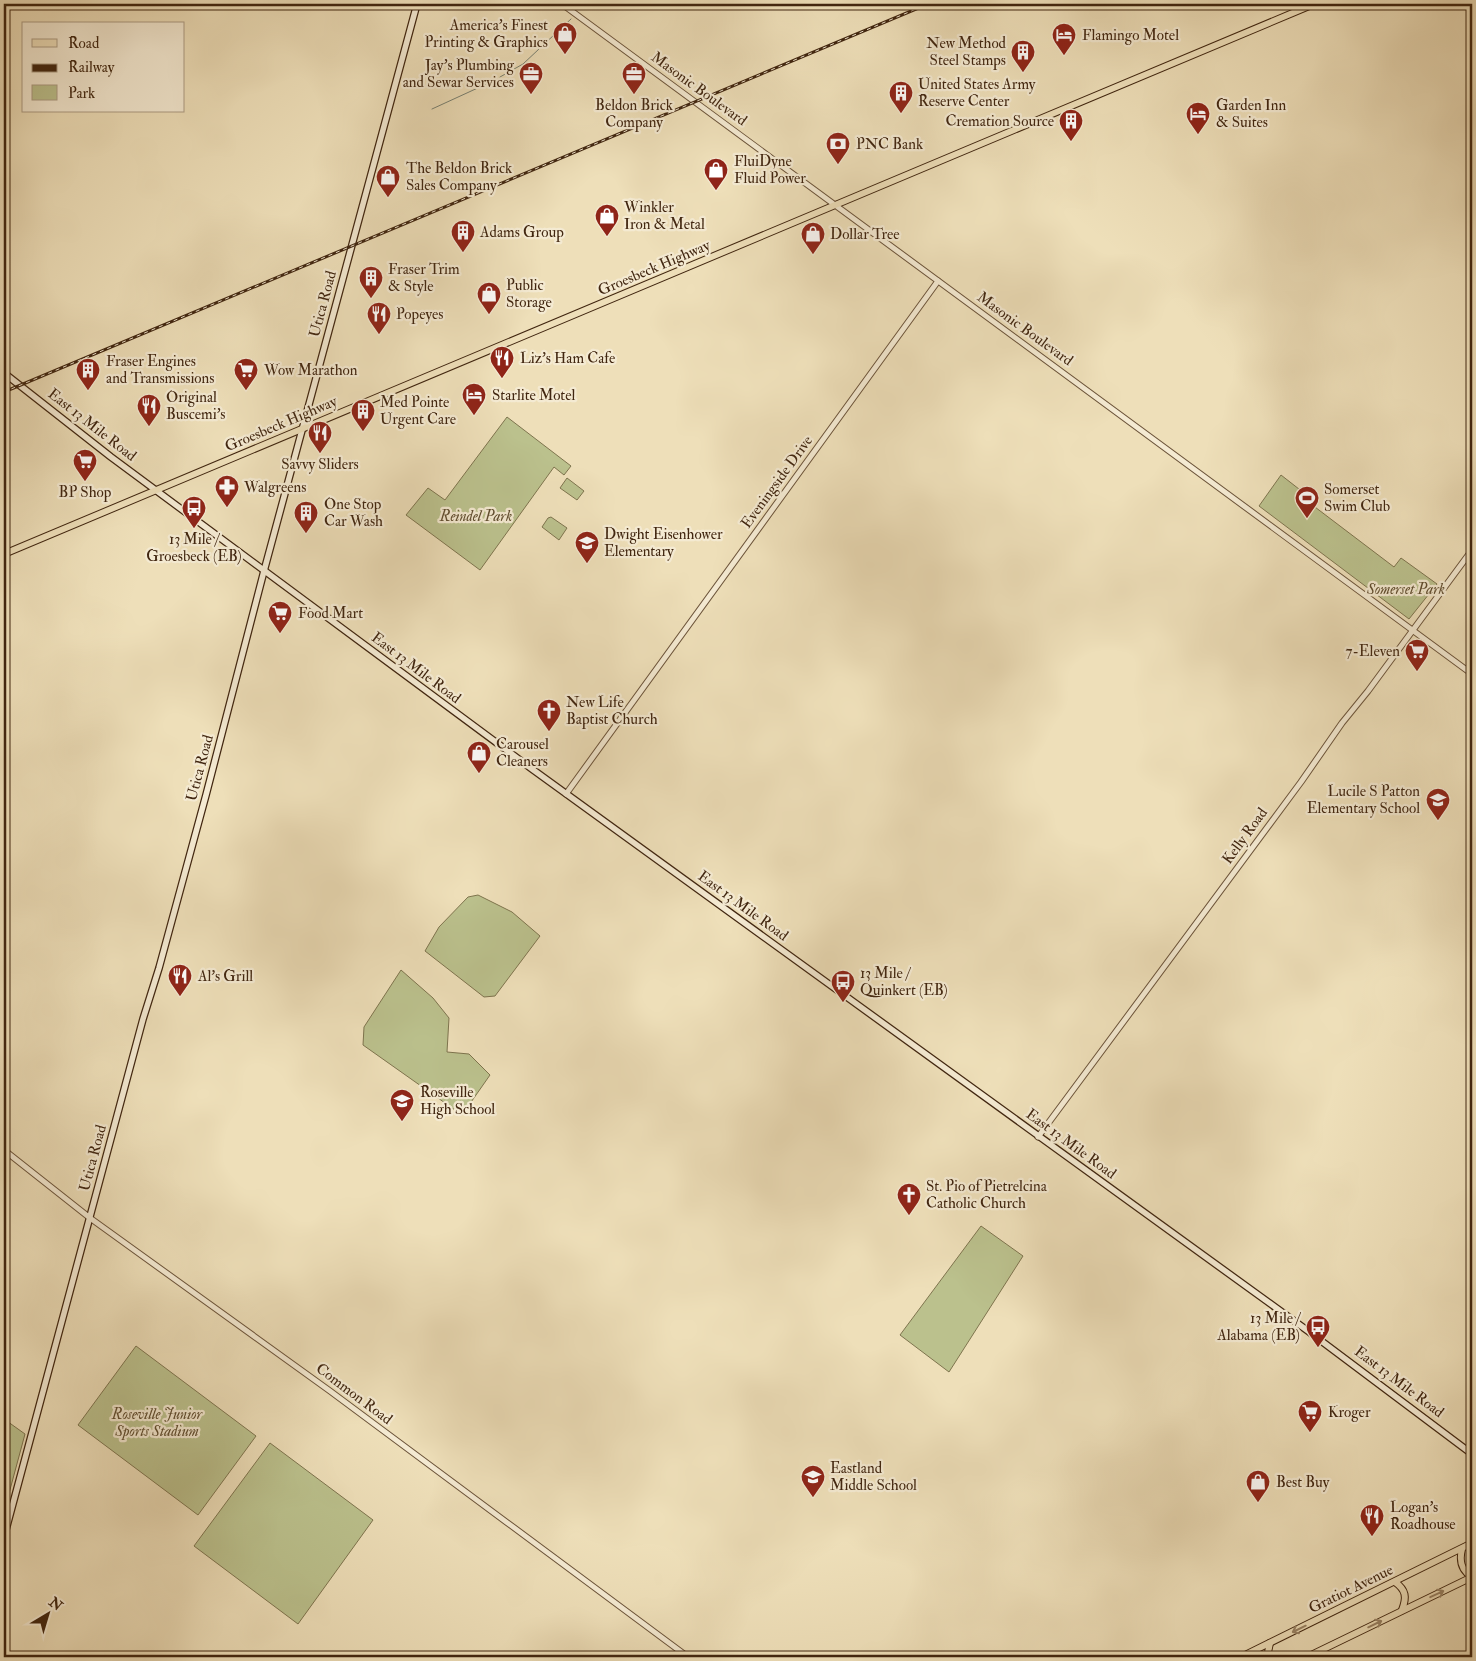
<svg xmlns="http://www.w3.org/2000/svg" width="1476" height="1661" font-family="'IM FELL Double Pica',serif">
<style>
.green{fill:#bbc18d;stroke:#7e744e}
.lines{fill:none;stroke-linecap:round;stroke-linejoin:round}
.stream{stroke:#778073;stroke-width:1}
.tertiary-casing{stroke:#6c543a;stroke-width:7}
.secondary-casing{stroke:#412610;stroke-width:8}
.primary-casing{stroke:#412610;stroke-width:8}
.tertiary{stroke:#f4ead2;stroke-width:5}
.secondary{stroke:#f4ead2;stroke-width:5.5}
.primary{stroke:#eedfb9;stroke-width:6}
.rail-casing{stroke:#412610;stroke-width:3}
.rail{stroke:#f4ead2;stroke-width:1;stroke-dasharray:4;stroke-linecap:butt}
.oneway{stroke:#988264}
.labels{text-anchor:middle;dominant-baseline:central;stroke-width:4.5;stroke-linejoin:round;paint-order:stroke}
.poi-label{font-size:15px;fill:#412610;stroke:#f4ead2;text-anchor:start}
.street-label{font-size:15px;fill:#412610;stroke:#f4ead2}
.park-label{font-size:15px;font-style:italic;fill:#604d2f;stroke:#f4ead2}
</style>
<rect width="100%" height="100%" fill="#eedfb9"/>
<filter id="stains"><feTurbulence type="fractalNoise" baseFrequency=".004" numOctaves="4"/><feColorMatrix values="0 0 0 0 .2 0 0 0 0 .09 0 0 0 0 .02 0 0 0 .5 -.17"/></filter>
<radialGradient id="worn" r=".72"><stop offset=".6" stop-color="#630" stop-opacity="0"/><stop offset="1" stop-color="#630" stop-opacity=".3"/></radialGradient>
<g class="green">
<polygon points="507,417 571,466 564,475 554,467 480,570 406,515 428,488 445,500"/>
<polygon points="1281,475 1313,500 1311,504 1394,567 1401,558 1437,584 1409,619 1259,506"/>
<polygon points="567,478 584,491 577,500 560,488"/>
<polygon points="551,517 567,528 559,540 542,527 548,518"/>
<polygon points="478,895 512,912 540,936 495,996 484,997 425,951 439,927 468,897"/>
<polygon points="401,970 433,998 449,1018 447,1052 469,1054 490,1075 462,1115 363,1045 364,1027"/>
<polygon points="981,1226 1023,1256 949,1372 900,1335"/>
<polygon points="136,1346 256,1436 198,1515 78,1425"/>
<polygon points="4,1419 25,1434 4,1512"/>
<polygon points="270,1443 373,1520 298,1624 194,1546"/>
</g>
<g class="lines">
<g class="stream">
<polyline points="582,9 587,4"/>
<polyline points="500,77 523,64 571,19"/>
<polyline points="432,109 493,81"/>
</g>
<defs>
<g id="tertiary">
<polyline points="562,4 1472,674"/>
<polyline points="566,794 938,281"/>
<polyline points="1038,1137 1301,782 1342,723 1368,691 1472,550"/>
<polyline points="4,1150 90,1218 330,1391 688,1657"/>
</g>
<g id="secondary">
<polyline points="4,373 111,457 532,769 1308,1331 1472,1454"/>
<polyline points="4,1537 143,1019 159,968 206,795 264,571 417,4"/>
</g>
<g id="primary">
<polyline points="4,554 1314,4"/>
<path d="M 1462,1549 C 1459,1561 1461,1570 1472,1577"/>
<path d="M 1395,1582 C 1406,1590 1407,1597 1402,1610"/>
<polyline points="1241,1657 1472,1543"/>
<polyline points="1267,1657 1270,1643"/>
<polyline points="1307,1657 1472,1577"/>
</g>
</defs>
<use href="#tertiary" class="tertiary-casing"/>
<use href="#secondary" class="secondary-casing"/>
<use href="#primary" class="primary-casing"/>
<use href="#tertiary" class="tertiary"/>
<use href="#secondary" class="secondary"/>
<use href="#primary" class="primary"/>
<defs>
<polyline id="rail" points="4,392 928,4"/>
</defs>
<use href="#rail" class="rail-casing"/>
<use href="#rail" class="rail"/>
</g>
<defs><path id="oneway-shaft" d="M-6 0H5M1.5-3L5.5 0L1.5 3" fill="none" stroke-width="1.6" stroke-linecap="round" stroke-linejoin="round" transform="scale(1.25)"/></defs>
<g class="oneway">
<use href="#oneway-shaft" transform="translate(1437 1594) rotate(-25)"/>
<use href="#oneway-shaft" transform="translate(1375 1624) rotate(-26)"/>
<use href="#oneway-shaft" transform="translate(1299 1629) rotate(154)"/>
</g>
<defs>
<symbol id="shop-pin" viewBox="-11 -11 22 30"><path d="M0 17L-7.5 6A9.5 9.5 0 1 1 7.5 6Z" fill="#8f2418" stroke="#f4ead2"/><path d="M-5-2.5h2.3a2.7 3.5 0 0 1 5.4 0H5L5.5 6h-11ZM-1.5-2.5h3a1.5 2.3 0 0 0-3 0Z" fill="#fff"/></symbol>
<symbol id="hotel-pin" viewBox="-11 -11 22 30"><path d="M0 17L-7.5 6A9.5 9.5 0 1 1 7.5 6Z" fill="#8f2418" stroke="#f4ead2"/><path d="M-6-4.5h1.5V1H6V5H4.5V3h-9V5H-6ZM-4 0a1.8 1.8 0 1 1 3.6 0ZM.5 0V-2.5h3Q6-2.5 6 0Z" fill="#fff"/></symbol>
<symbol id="building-pin" viewBox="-11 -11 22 30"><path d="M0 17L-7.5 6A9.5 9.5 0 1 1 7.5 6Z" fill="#8f2418" stroke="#f4ead2"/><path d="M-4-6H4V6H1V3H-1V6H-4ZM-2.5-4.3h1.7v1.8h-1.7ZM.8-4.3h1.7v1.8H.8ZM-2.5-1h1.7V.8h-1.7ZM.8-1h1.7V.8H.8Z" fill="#fff"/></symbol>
<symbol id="office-pin" viewBox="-11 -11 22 30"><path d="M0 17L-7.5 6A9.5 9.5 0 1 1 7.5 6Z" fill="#8f2418" stroke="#f4ead2"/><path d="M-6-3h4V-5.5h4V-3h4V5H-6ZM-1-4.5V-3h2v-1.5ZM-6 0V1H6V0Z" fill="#fff"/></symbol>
<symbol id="bank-pin" viewBox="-11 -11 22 30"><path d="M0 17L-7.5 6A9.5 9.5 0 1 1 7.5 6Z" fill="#8f2418" stroke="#f4ead2"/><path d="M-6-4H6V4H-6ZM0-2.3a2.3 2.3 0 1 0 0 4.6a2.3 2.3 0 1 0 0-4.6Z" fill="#fff"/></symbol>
<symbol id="restaurant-pin" viewBox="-11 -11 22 30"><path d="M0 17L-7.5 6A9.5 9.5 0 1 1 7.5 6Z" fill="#8f2418" stroke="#f4ead2"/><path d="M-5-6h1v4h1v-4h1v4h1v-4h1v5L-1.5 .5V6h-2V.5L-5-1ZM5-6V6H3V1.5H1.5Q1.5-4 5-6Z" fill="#fff"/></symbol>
<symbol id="supermarket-pin" viewBox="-11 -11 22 30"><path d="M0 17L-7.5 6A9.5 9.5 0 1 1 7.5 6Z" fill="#8f2418" stroke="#f4ead2"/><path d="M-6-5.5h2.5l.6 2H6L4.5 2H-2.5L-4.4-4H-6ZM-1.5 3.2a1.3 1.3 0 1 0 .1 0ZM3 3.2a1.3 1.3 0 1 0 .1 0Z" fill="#fff"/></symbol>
<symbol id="pharmacy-pin" viewBox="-11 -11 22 30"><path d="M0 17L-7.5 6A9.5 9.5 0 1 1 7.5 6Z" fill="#8f2418" stroke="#f4ead2"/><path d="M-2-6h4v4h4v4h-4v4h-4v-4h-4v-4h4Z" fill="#fff"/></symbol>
<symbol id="stadium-pin" viewBox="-11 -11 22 30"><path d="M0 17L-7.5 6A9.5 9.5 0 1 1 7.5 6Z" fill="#8f2418" stroke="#f4ead2"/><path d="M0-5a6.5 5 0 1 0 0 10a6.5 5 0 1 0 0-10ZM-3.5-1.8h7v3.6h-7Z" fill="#fff"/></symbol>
<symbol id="bus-pin" viewBox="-11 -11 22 30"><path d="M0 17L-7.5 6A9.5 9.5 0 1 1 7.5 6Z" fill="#8f2418" stroke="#f4ead2"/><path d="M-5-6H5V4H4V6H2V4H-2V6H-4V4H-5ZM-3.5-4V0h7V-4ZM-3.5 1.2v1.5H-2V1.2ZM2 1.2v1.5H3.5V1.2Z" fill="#fff"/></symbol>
<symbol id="school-pin" viewBox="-11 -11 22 30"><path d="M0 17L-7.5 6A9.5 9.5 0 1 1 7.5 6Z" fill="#8f2418" stroke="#f4ead2"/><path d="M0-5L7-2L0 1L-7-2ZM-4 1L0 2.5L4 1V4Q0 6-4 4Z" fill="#fff"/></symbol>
<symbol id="church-pin" viewBox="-11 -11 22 30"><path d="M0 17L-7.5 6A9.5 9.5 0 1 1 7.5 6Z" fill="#8f2418" stroke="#f4ead2"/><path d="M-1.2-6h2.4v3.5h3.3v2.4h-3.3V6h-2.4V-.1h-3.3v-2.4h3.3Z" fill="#fff"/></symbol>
</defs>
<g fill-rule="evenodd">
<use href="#shop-pin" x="551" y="20" width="28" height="38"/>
<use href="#hotel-pin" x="1050" y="21" width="28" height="38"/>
<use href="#building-pin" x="1009" y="38" width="28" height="38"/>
<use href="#office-pin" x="517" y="60" width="28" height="38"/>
<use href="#office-pin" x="620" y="60" width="28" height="38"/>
<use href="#building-pin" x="887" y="79" width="28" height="38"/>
<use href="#hotel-pin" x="1184" y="100" width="28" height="38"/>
<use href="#building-pin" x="1057" y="107" width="28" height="38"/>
<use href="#bank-pin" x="824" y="130" width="28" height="38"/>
<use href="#shop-pin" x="702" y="156" width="28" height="38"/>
<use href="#shop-pin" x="374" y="163" width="28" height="38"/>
<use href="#shop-pin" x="593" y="202" width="28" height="38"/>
<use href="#building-pin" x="449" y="218" width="28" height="38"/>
<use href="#shop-pin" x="799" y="220" width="28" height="38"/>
<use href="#building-pin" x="357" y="264" width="28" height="38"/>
<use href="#shop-pin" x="475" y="280" width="28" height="38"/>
<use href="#restaurant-pin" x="365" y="300" width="28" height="38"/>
<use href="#restaurant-pin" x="488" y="344" width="28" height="38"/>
<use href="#building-pin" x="74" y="356" width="28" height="38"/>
<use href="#supermarket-pin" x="232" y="356" width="28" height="38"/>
<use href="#hotel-pin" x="460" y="381" width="28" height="38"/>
<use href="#restaurant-pin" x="135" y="392" width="28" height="38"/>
<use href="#building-pin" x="349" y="397" width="28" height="38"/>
<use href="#restaurant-pin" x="306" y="419" width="28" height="38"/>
<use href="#supermarket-pin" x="71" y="447" width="28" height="38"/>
<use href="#pharmacy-pin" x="213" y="473" width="28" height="38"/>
<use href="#stadium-pin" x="1293" y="484" width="28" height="38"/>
<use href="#bus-pin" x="180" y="494" width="28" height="38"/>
<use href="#building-pin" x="292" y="499" width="28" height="38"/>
<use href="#school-pin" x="573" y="529" width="28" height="38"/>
<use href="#supermarket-pin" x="266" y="599" width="28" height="38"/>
<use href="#supermarket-pin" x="1403" y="637" width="28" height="38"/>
<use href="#church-pin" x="535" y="697" width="28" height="38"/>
<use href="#shop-pin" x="465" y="739" width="28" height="38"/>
<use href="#school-pin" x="1424" y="786" width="28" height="38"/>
<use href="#restaurant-pin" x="166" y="962" width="28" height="38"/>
<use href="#bus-pin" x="829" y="968" width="28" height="38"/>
<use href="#school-pin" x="388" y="1087" width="28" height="38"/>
<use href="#church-pin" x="895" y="1181" width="28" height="38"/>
<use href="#bus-pin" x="1304" y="1313" width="28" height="38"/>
<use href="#supermarket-pin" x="1296" y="1398" width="28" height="38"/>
<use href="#school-pin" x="799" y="1463" width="28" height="38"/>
<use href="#shop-pin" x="1244" y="1468" width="28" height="38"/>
<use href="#restaurant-pin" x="1358" y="1502" width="28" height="38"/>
</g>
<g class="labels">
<g class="poi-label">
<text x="548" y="25" text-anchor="end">America's Finest<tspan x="548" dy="17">Printing &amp; Graphics</tspan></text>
<text x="1082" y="35">Flamingo Motel</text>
<text x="1006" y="43" text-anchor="end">New Method<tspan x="1006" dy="17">Steel Stamps</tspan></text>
<text x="514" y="65" text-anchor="end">Jay's Plumbing<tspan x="514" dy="17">and Sewar Services</tspan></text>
<text x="918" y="84">United States Army<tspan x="918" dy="17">Reserve Center</tspan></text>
<text x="634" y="105" text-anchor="middle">Beldon Brick<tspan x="634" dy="17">Company</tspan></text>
<text x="1216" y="105">Garden Inn<tspan x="1216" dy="17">&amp; Suites</tspan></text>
<text x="1054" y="121" text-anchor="end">Cremation Source</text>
<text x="856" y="144">PNC Bank</text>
<text x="734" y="161">FluiDyne<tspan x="734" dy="17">Fluid Power</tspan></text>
<text x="406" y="168">The Beldon Brick<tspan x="406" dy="17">Sales Company</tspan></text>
<text x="624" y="207">Winkler<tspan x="624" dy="17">Iron &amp; Metal</tspan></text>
<text x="480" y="232">Adams Group</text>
<text x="830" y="234">Dollar Tree</text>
<text x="388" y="269">Fraser Trim<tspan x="388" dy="17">&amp; Style</tspan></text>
<text x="506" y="285">Public<tspan x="506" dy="17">Storage</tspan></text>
<text x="396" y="314">Popeyes</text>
<text x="520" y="358">Liz's Ham Cafe</text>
<text x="106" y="361">Fraser Engines<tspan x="106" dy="17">and Transmissions</tspan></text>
<text x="264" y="370">Wow Marathon</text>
<text x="492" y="395">Starlite Motel</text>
<text x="166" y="397">Original<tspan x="166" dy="17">Buscemi's</tspan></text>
<text x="380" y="402">Med Pointe<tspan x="380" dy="17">Urgent Care</tspan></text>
<text x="320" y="464" text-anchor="middle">Savvy Sliders</text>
<text x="244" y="487">Walgreens</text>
<text x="1324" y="489">Somerset<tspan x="1324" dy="17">Swim Club</tspan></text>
<text x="85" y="492" text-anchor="middle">BP Shop</text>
<text x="324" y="504">One Stop<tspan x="324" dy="17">Car Wash</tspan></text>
<text x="604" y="534">Dwight Eisenhower<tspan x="604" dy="17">Elementary</tspan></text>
<text x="194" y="539" text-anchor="middle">13 Mile /<tspan x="194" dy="17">Groesbeck (EB)</tspan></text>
<text x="298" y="613">Food Mart</text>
<text x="1400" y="651" text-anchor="end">7-Eleven</text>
<text x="566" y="702">New Life<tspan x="566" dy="17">Baptist Church</tspan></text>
<text x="496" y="744">Carousel<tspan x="496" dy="17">Cleaners</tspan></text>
<text x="1420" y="791" text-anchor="end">Lucile S Patton<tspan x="1420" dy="17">Elementary School</tspan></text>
<text x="860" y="973">13 Mile /<tspan x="860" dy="17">Quinkert (EB)</tspan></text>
<text x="198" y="976">Al's Grill</text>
<text x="420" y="1092">Roseville<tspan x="420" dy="17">High School</tspan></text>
<text x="926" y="1186">St. Pio of Pietrelcina<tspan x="926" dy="17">Catholic Church</tspan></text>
<text x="1300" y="1318" text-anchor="end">13 Mile /<tspan x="1300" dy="17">Alabama (EB)</tspan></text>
<text x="1328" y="1412">Kroger</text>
<text x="830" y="1468">Eastland<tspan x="830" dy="17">Middle School</tspan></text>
<text x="1276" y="1482">Best Buy</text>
<text x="1390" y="1507">Logan's<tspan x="1390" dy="17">Roadhouse</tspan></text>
</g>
<g class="street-label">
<text transform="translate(699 89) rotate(36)">Masonic Boulevard</text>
<text transform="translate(654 268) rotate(-23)">Groesbeck Highway</text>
<text transform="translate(323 304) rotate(-75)">Utica Road</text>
<text transform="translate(1025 329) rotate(36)">Masonic Boulevard</text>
<text transform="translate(281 424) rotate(-23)">Groesbeck Highway</text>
<text transform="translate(92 425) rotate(38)">East 13 Mile Road</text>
<text transform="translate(777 482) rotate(-54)">Eveningside Drive</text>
<text transform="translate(416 668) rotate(37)">East 13 Mile Road</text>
<text transform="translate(200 768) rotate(-75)">Utica Road</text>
<text transform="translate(1245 836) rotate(-54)">Kelly Road</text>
<text transform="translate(743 906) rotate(36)">East 13 Mile Road</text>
<text transform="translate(1071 1144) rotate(36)">East 13 Mile Road</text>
<text transform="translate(93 1158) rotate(-75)">Utica Road</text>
<text transform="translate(1399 1382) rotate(37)">East 13 Mile Road</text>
<text transform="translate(354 1394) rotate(37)">Common Road</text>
<text transform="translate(1351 1589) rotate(-26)">Gratiot Avenue</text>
</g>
<g class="park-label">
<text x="476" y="516">Reindel Park</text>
<text x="1406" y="589">Somerset Park</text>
<text x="157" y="1414">Roseville Junior<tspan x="157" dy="17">Sports Stadium</tspan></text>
</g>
</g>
<rect width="1476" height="1661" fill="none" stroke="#eedfb9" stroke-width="20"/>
<rect x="5" y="5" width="1466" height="1651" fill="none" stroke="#412610" stroke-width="2.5"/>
<rect x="10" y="10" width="1456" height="1641" fill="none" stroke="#412610"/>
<rect x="22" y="22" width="162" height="90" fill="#f4ead2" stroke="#ac9c84"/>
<rect x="32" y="39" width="25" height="8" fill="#eedfb9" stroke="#ac9c84"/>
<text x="68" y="48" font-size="15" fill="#412610">Road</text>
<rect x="32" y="64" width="25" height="8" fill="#412610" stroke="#ac9c84"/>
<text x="68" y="72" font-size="15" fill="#412610">Railway</text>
<rect x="32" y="85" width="25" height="15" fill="#bbc18d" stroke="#ac9c84"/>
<text x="68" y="98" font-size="15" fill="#412610">Park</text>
<g transform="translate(48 1614) rotate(38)" stroke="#f4ead2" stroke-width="4" paint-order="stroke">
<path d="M0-4L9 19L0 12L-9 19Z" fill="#412610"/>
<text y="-8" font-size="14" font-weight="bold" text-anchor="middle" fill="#412610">N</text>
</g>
<rect width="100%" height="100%" filter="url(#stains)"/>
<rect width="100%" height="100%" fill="url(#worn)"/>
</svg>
